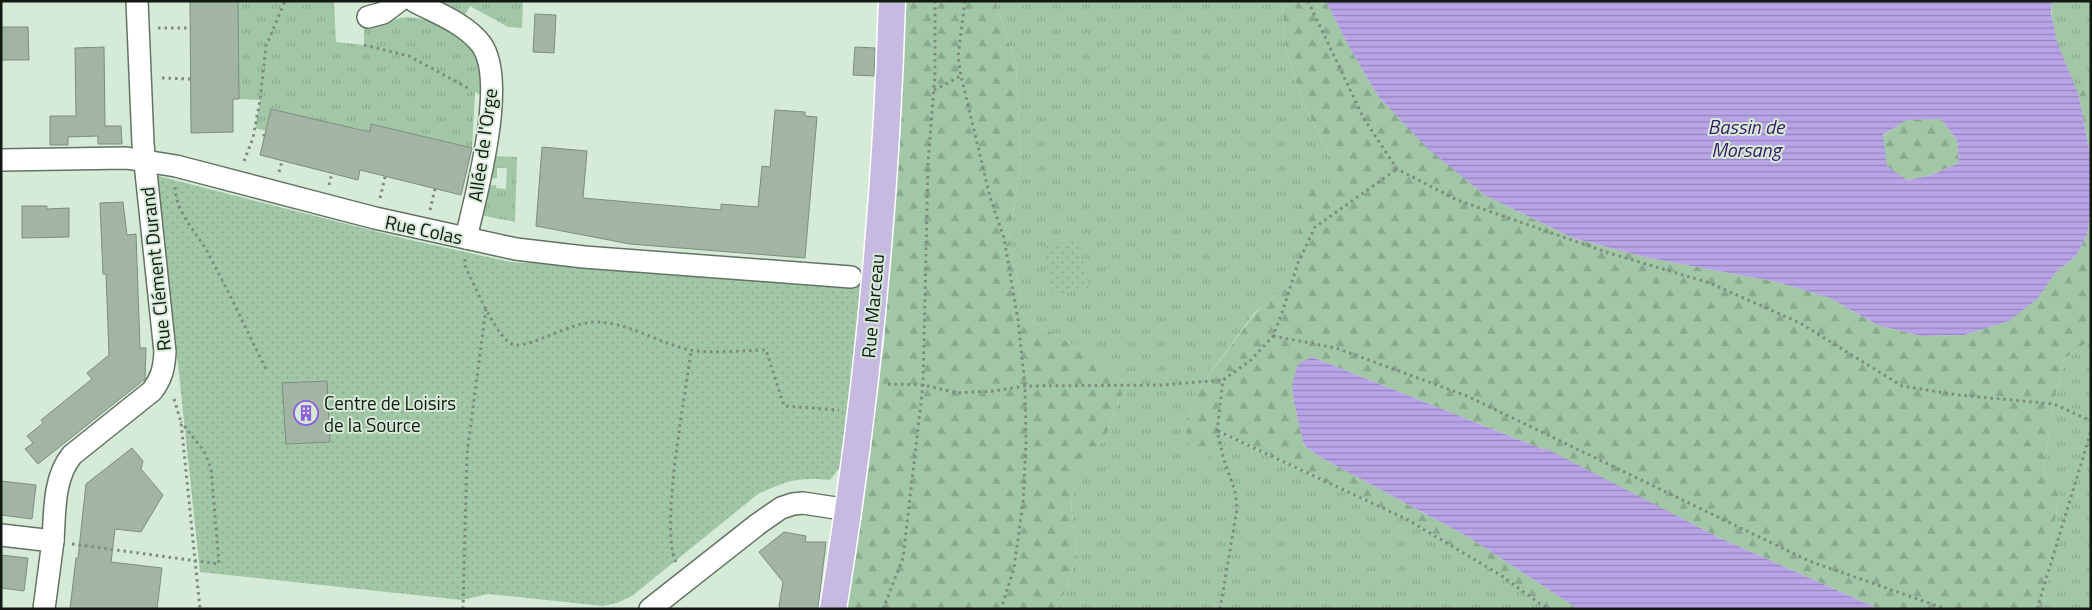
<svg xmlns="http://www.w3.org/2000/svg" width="2092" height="610" font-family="'Titillium Web',sans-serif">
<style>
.grass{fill:url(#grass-tufts)}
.forest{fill:url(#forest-firs)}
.park{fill:url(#park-dots)}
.water{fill:url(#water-rules);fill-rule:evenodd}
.building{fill:#a2b5a5;stroke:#7c8f7f}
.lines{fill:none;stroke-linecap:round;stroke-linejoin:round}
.minor-casing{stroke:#627364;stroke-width:24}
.major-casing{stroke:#fff;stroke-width:29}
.path{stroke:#7d8b7e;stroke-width:3;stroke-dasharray:2.5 4;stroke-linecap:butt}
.minor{stroke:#fff;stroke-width:21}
.major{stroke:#c6bae1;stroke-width:26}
.labels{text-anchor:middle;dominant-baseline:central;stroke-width:4;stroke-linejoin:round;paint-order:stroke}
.street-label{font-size:19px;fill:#121913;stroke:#d6ead8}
.poi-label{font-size:19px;fill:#121913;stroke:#d6ead8;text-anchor:start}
.water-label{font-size:20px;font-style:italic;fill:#3a1a66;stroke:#d6ead8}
</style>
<defs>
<pattern id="grass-tufts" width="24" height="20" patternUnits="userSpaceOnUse" patternTransform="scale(1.25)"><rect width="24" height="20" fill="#a2c7a7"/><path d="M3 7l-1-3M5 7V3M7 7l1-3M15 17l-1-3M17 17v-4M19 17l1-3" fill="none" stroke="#8aaa8f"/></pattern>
<pattern id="forest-firs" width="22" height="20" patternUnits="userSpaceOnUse" patternTransform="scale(1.25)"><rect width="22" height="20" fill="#a2c7a7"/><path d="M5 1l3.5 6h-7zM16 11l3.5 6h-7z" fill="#8aaa8f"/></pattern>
<pattern id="park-dots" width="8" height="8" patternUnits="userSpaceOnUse" patternTransform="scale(1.25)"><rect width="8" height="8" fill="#a2c7a7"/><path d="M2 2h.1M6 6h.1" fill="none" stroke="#8aaa8f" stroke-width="1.8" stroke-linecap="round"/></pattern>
<pattern id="water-rules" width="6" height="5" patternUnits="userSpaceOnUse" patternTransform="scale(1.25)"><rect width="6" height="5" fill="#b8a4e6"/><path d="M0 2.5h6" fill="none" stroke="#9485b9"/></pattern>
</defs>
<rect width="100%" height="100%" fill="#d6ead8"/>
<g class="grass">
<path d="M 238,1 L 334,1 L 336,42 L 364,45 L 364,27 C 379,27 386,21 400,18 C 424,13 474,37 481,60 C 483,70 481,84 481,95 L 475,92 L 472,148 L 372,124 L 370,132 L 352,127 L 351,131 L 336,124 L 301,116 L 300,120 L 288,113 L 272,109 L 266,131 L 255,128 L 260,100 L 239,99 L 239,82 L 234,82 C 240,60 240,39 234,16 L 238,16 Z"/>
<polygon points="431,1 523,1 522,28 508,27 470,6 462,20"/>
<polygon points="995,1 1282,1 1286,51 1302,100 1346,189 1299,242 1298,263 1292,284 1255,312 1195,394 1185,436 1197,463 1209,457 1217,431 1408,520 1502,576 1547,609 1055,609 1063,596 1077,557 1071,504 1078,473 1106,436 1118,401 1128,385 1075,346 1024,317 1009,237 1021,162 1016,64"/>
<path d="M 2052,1 L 2091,1 L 2091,75 L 2079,96 C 2065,67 2049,34 2052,1 Z"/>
<polygon points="490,156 517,157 515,222 480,215 487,185 496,185 496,188 506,189 507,168 497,168 497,178 488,179"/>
<polygon points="2091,334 2091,609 2042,609 2059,495 2043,471 2054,404 2064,359 2089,341"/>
</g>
<g class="forest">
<polygon points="904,1 995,1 1016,64 1021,162 1009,237 1024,317 1075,346 1128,385 1118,401 1106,436 1078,473 1071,504 1077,557 1063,596 1055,609 843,609 884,344"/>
<polygon points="1282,1 1326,1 1348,45 1378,96 1428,148 1486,196 1573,238 1644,257 1777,282 1830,298 1877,325 1921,336 1964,335 2009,321 2056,272 2076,256 2087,235 2091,209 2091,334 2089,341 2064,359 2054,404 2043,471 2059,495 2042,609 1879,609 1722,539 1545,450 1312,357 1292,385 1294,403 1304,445 1320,457 1470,538 1578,609 1547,609 1502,576 1408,520 1218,431 1209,457 1197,463 1185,436 1195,394 1256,312 1292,283 1298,263 1300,185 1346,189 1302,100 1286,51"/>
<polygon points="2091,75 2091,160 2079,96"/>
<polygon points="1907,119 1941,119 1957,140 1959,163 1931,175 1907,180 1886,166 1883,136"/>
</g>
<g class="park">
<path d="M 158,176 L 406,239 L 511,262 L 694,271 L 700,273 L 866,286 L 844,462 L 830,480 C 797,477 788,480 758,494 L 632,596 L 617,603 L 603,606 L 488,594 L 462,600 L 200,572 Z"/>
<polygon points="1079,240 1088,288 1053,295 1043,247"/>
</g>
<g class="water">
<path d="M 1326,1 L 2052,1 L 2051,13 L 2057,42 L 2079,96 L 2091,160 L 2091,209 L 2087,235 L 2076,256 L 2056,272 L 2037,299 L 2009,321 L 1964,335 L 1921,336 L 1877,325 L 1830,298 L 1777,282 L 1644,257 L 1573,238 L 1486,196 L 1427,148 L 1378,96 L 1348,45 ZM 1941,119 L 1957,140 L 1959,163 L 1931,175 L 1907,180 L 1887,166 L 1883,135 L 1907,120 Z"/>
<polygon points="1312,357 1545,450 1547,449 1722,539 1879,609 1578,609 1470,538 1320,457 1304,445 1294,403 1292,385 1298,364"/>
</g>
<g class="building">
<polygon points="190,1 238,1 239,99 233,99 233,132 191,133"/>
<polygon points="535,14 556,15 554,53 533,52"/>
<polygon points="1,27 28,27 29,60 1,60"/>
<polygon points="104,47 105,126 121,126 122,144 98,144 98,136 68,137 68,145 50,145 50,116 76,116 75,48"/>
<polygon points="855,47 875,48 874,76 853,75"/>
<polygon points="271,109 370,132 371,124 472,148 461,195 360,170 358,180 260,155"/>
<polygon points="775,110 805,112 805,116 817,117 805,258 630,244 536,226 542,147 587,151 583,198 721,210 721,204 758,207 762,166 770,167"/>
<polygon points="123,202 127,235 136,234 140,348 146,348 145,379 38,464 25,449 33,443 27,436 43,423 41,420 92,379 87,373 109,355 106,274 103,274 100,203"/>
<polygon points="22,206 47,206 47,209 69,208 69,237 22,238"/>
<polygon points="327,381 330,442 286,444 282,383"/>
<polygon points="132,448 143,461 141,469 163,495 141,532 115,529 111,562 162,568 157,609 70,609 76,558 78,558 86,484"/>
<polygon points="1,481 36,485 32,519 1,515"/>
<polygon points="784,532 806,536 805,542 826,542 818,609 781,609 779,606 783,582 759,552"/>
<polygon points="1,555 28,558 24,591 1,588"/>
</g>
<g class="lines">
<defs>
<g id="minor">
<path d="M 414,1 C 436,13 465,23 481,44 C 508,80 476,195 466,238"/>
<polyline points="368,17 383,13 399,1"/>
<polyline points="1,160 126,158 176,166 375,218 516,249 584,257 851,277"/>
<polyline points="1,535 53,541 44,609"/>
<path d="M 53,541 C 55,512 53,478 72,455 L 152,391 C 162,378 164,368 165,352 L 143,144 L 137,1"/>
<polyline points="650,609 758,524 781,508 793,504 803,503 849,510"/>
</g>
<path id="major" d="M 833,609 C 866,408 886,205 892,1"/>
</defs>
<use href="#minor" class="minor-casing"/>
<use href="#major" class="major-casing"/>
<g class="path">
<polyline points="965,1 958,57 961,76 990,197 1004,238 1018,320 1025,386 1026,443 1023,502 1014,568 1001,609"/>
<polyline points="1308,1 1364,119 1397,169 1457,200 1609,253 1710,283 1800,323 1902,386 1958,395 2054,404 2091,421"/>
<polyline points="158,28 191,28"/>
<polyline points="364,45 409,56 470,89"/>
<polyline points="162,78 191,79"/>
<polyline points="934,90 961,76"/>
<polyline points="264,134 264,139"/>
<polyline points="244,161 253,138 260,100 266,46 285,1"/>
<polyline points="279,172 282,161"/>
<polyline points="329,185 332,173"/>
<path d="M 175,187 C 176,214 197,232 209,255 C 229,292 247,331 266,369"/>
<polyline points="380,198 385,177"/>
<polyline points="430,210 435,189"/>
<path d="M 465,259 L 465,266 C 474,283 497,342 515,345 C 532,347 571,322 595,322 C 628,322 658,343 690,350 C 709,354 745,350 766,350 L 784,406 L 839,410"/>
<polyline points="1273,336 1336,348 1467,396 1809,561 1946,609"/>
<polyline points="888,384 923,385 958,393 994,391 1025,386 1162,385 1223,380"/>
<polyline points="174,399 181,422 200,609"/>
<polyline points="1218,431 1408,520 1502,576 1547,609"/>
<polyline points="72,544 219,564 211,468 204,451 181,422"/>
<path d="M 676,562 C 659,532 686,392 691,351"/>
<polyline points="463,609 467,454 486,308"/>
<polyline points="883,609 903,558 923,385 928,164 935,75 935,1"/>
<polyline points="1220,609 1237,509 1235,491 1224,460 1217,431 1223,380 1251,360 1273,336 1282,313 1298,263 1315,227 1397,169"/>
<polyline points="2037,609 2091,431"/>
</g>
<use href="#minor" class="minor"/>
<use href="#major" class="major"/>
</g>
<defs>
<symbol id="building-ring" viewBox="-11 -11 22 22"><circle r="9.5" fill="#d6ead8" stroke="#8e60da" stroke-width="1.5"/><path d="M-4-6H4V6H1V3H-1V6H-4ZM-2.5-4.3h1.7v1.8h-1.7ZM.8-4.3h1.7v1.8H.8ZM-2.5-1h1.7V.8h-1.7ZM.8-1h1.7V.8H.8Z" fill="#8e60da"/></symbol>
</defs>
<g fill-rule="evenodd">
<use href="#building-ring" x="292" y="399" width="28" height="28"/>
</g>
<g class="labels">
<g class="street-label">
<text transform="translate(482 145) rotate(-82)">Allée de l'Orge</text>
<text transform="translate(424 229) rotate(12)">Rue Colas</text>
<text transform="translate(155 269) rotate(-96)">Rue Clément Durand</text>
<text transform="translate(872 306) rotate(-85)">Rue Marceau</text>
</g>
<g class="poi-label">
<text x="324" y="402">Centre de Loisirs<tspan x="324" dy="22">de la Source</tspan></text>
</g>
<g class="water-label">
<text x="1746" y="126">Bassin de<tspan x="1746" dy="23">Morsang</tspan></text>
</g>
</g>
<rect width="2092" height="610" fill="none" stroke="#121913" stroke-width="5"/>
</svg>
